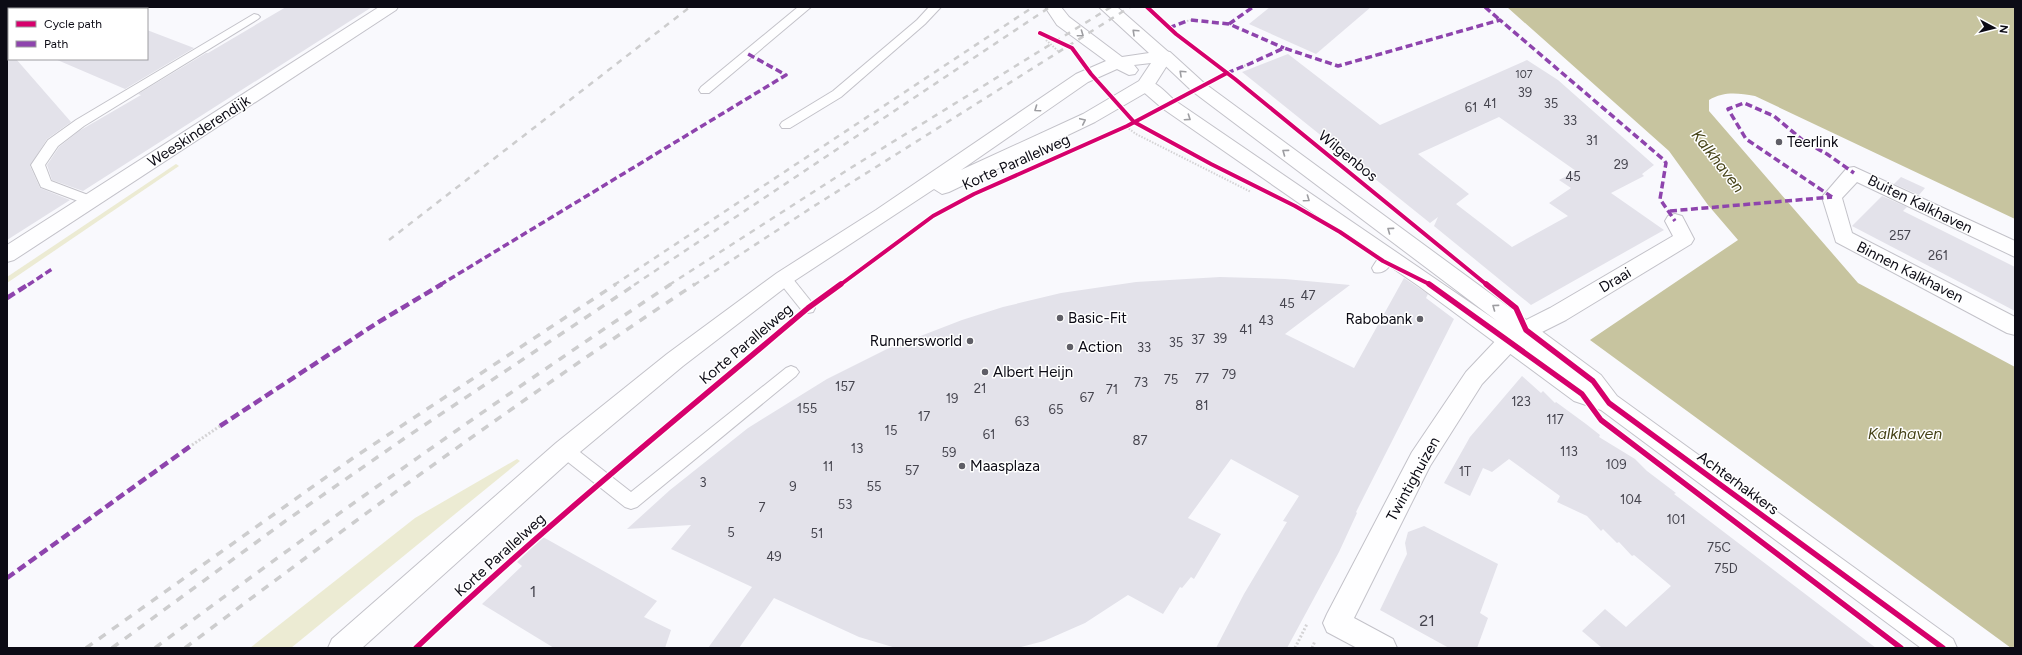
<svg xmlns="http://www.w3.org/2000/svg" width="2022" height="655" font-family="Figtree,sans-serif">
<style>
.green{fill:#ecebd3}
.water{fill:#c7c49f}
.building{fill:#e3e2ea;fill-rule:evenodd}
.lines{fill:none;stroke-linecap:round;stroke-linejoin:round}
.service-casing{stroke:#c3c2c9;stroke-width:2}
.minor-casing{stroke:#c3c2c9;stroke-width:2}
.tertiary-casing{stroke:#c3c2c9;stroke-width:2}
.secondary-casing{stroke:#c3c2c9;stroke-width:2}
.path-far1{stroke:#d4d3d5;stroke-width:2;stroke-dasharray:1.5 1.5;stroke-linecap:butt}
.path{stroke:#d4d3d5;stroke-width:3;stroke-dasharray:2 2;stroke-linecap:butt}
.service{fill:#fefeff;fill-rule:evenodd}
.minor{fill:#fefeff;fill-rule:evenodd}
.tertiary{fill:#fefeff;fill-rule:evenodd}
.secondary{fill:#fefeff;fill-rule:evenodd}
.rail-far1{stroke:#cdcdce;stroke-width:2.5;stroke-dasharray:6 6;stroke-linecap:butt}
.rail{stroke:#cdcdce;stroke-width:3.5;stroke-dasharray:8 8;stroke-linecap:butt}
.quiet-far1{stroke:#8e44ad;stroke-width:3.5;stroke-dasharray:7 3.5;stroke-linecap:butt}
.quiet{stroke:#8e44ad;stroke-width:4.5;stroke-dasharray:9 4.5;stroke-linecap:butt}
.cycleway-far1-casing{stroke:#fff;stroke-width:6}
.cycleway-casing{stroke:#fff;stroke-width:8}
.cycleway-far1{stroke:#d6006c;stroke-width:4}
.cycleway{stroke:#d6006c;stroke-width:5.5}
.oneway{stroke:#9d9da1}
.poi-dot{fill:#5f5e66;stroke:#fff;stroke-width:1.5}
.labels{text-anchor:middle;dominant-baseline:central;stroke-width:3;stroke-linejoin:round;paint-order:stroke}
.far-number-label{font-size:11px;fill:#45444e}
.number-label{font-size:13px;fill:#45444e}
.street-label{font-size:15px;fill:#0c0b15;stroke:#fff}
.poi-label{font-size:15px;fill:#0c0b15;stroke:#fff;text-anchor:start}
.water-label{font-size:16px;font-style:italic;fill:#454217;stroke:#fff}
.near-number-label{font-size:16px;fill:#45444e}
</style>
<rect width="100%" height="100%" fill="#f9f9fd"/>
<g class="green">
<polygon points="176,164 179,166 7,283 7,277"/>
<polygon points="517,459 520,461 291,648 250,648 415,518"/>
</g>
<path class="water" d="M 1507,7 L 2015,7 L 2015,219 L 1755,96 C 1738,93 1724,91 1709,100 L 1709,111 L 1858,283 L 2015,367 L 2015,648 L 2011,648 L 1590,340 L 1738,240 L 1708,205 L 1669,151 Z"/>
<g class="building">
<polygon points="286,7 372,7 83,191 52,180 47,165 59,147 79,131 141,95 138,94 206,53 208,53"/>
<polygon points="1270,7 1371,7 1316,54 1249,24"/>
<polygon points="147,30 194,48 125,89 55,59 147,59"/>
<polygon points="7,49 9,51 9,59 16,59 71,122 47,139 30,166 40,188 70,200 7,240"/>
<path d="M 1288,54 L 1380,125 L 1527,60 L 1558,80 L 1654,165 L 1642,174 L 1644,176 L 1611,193 L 1664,230 L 1531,305 L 1434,226 L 1438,217 L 1430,223 L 1242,72 ZM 1499,117 L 1576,171 L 1559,180 L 1571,188 L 1549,203 L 1568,216 L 1512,247 L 1456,204 L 1469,194 L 1418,154 Z"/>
<polygon points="1901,177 1925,188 1919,195 1894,184"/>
<polygon points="1882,196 1907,207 1903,211 2015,267 2015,311 1852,226"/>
<polygon points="1220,277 1285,279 1350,285 1285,334 1354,368 1404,278 1428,294 1426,298 1454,319 1356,512 1357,513 1339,552 1287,648 1216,648 1244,594 1287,522 1283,521 1299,496 1231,459 1188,518 1221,534 1194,579 1191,577 1182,588 1180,587 1163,614 1128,595 1085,623 1044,641 1017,648 896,648 859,637 774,598 739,648 708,648 752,587 671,549 691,525 627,529 670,490 748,428 827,379 887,349 962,320 1003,307 1061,293 1136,282"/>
<polygon points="1522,376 1541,393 1543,391 1555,403 1556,402 1586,424 1600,435 1599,437 1635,459 1647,471 1676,493 1674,494 1876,648 1602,648 1582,631 1605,609 1626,627 1671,586 1634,555 1632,556 1619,542 1617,543 1603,529 1601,531 1587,516 1557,502 1560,496 1509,459 1492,472 1483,468 1470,496 1444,483 1470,437"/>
<polygon points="1424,526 1498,564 1480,613 1488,618 1477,648 1449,648 1380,610 1407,554 1405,543 1408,532"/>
<polygon points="543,537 657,601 644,617 671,630 665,648 554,648 482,604 522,566 517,562"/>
</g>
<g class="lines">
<defs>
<g id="service">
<polygon points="798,7 811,7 709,93 701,93 699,90 701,87"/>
<polygon points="929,7 941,7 925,24 841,97 790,128 782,128 780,125 782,122 833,91 917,20"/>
<polygon points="254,14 258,15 260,17 258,19 84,126 58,146 45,165 51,181 96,198 98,201 96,204 86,204 41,187 31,165 48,140 76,120"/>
<path d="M 1389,251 L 1394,252 L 1396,256 C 1391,265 1385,275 1374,272 L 1372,268 C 1376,261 1381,253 1389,251 Z"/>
<polygon points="784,273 789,274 813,304 815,308 813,312 808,313 803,312 779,282 777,278 779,274"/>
<polygon points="791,366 796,368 799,372 796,376 637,507 631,509 625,507 559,455 557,450 559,445 565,443 571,445 631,492 786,368"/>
</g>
<g id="minor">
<polygon points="379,7 398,7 396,10 14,260 7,262 7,245"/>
<polygon points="1854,167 2015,241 2015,257 1857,182 1842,198 1852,233 2015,317 2015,335 2007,333 1836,242 1822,197 1847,168"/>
<polygon points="1675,214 1682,216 1694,239 1691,244 1566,320 1534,336 1516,348 1482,384 1430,466 1354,618 1393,639 1397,648 1357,648 1327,632 1323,623 1327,614 1412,452 1466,372 1500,336 1518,324 1550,308 1673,236 1665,221 1668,216"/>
</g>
<path id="tertiary" d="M 1164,51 L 1170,52 L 1204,83 L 1601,375 L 1617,396 L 1953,639 L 1957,648 L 1921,648 L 1601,410 L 1574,401 L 1420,287 L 1162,108 L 1140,89 L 1137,85 L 1140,81 C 1154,78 1164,91 1174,100 L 1497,321 L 1192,91 L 1155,56 L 1158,52 Z"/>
<path id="secondary" d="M 1045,7 L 1061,7 L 1069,17 L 1122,57 L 1149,53 L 1099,7 L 1117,7 L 1173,56 L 1152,89 L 1095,122 L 949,192 L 942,194 L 934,189 L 791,283 L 683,366 L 574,457 L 362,648 L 328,648 L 332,639 L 556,443 L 667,354 L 777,273 L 876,210 L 1076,74 L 1106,61 L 1057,25 ZM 1151,63 L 1139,81 L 1083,114 L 961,170 L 1088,82 L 1117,69 L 1129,75 L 1135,74 L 1138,70 L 1134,65 Z"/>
</defs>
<use href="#service" class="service-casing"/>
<use href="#minor" class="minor-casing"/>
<use href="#tertiary" class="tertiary-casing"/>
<use href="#secondary" class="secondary-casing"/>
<g class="path-far1">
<polyline points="1187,21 1191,20"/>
<polyline points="1046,40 1058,51"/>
<polyline points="1244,66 1247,65"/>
<polyline points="1124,125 1136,134 1251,192"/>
</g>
<g class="path">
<polyline points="192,445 220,426"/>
<polyline points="1295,648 1307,624"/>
<polyline points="1312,648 1315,641"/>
</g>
<use href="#service" class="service"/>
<use href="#minor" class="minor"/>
<use href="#tertiary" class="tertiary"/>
<use href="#secondary" class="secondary"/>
<g class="rail-far1">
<polyline points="389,240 690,7"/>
<polyline points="614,285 1033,7"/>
<polyline points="634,285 1050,7"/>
<polyline points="669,285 849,169 1111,7"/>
<polyline points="694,285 811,208 1130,7"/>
</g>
<g class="rail">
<polyline points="86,648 353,458 616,284"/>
<polyline points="112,648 284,522 405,438 636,284"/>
<path d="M 155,648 C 324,522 496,401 671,284"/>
<path d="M 185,648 C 352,522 521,399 695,284"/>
</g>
<g class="quiet-far1">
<polyline points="1485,7 1500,20"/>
<polyline points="1191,20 1229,24 1284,48"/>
<polyline points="1229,24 1253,7"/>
<polyline points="1169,28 1187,21"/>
<polyline points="1247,65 1284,48 1338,66 1500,20 1664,160 1666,163 1660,199 1675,221"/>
<polyline points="1227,73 1244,66"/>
<polyline points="1832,197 1746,139 1728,109 1744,103 1774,116 1805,142 1827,154 1854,173"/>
<polyline points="1670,211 1832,197"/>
<polyline points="28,285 52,269"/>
<polyline points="440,285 786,75 748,54"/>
</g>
<g class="quiet">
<polyline points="7,298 29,284"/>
<polyline points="220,426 377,323 442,284"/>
<polyline points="7,578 192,445"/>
</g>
<defs>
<g id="cycleway-far1">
<polyline points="1147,7 1176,34 1235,79 1487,285"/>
<polyline points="1040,33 1072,48 1091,74 1134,122 1211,164 1295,206 1340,232 1383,261 1431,285"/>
<polyline points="840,285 933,216 974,194 1127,126 1227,73"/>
</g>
<g id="cycleway">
<polyline points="1429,284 1582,394 1601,420 1901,648"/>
<polyline points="1486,284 1516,308 1526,330 1593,381 1609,403 1943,648"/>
<path d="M 416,648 C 541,529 676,420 808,308 L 841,284"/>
</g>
</defs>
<use href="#cycleway-far1" class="cycleway-far1-casing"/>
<use href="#cycleway" class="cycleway-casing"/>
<use href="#cycleway-far1" class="cycleway-far1"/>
<use href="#cycleway" class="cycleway"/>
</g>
<defs><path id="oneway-chevron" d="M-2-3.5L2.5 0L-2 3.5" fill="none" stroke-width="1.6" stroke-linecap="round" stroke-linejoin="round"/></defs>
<g class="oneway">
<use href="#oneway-chevron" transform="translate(1135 32) rotate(-137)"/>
<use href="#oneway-chevron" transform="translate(1081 34) rotate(35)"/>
<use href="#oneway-chevron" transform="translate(1182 73) rotate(-137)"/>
<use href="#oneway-chevron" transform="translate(1037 109) rotate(145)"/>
<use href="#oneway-chevron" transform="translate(1188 118) rotate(34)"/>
<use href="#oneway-chevron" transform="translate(1083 121) rotate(-25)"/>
<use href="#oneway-chevron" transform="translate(1285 152) rotate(-144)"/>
<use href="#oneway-chevron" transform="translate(1307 199) rotate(35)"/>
<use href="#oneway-chevron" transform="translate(1390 230) rotate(-144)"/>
<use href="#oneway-chevron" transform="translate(1495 307) rotate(-144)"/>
</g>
<g class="poi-dot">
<circle cx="1779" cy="142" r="4"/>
<circle cx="1060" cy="318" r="4"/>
<circle cx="1420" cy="319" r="4"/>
<circle cx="970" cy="341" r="4"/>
<circle cx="1070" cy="347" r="4"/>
<circle cx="985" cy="372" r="4"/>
<circle cx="962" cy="466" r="4"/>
</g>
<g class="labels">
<g class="far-number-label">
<text x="1524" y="74">107</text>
</g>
<g class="number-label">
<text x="1525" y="92">39</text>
<text x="1490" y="103">41</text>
<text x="1551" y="103">35</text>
<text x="1471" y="107">61</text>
<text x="1570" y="120">33</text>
<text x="1592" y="140">31</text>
<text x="1621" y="164">29</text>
<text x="1573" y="176">45</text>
<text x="1900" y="235">257</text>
<text x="1938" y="255">261</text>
<text x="1308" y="295">47</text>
<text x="1287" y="303">45</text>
<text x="1266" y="320">43</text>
<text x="1246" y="329">41</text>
<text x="1220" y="338">39</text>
<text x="1198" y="339">37</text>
<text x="1176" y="342">35</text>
<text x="1144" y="347">33</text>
<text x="1229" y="374">79</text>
<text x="1202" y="378">77</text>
<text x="1171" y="379">75</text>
<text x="1141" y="382">73</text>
<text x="845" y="386">157</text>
<text x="980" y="388">21</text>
<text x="1112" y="389">71</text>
<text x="1087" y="397">67</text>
<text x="952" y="398">19</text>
<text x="1521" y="401">123</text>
<text x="1202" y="405">81</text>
<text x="807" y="408">155</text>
<text x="1056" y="409">65</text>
<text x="924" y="416">17</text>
<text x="1555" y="419">117</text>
<text x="1022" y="421">63</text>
<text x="891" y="430">15</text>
<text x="989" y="434">61</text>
<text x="1140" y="440">87</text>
<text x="857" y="448">13</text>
<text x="1569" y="451">113</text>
<text x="949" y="452">59</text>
<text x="1616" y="464">109</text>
<text x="828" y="466">11</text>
<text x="912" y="470">57</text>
<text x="1465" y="471">1T</text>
<text x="703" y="482">3</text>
<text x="793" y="486">9</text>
<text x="874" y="486">55</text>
<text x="1631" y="499">104</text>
<text x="845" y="504">53</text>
<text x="762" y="507">7</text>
<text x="1676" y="519">101</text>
<text x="731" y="532">5</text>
<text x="817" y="533">51</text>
<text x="1719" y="547">75C</text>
<text x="774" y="556">49</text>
<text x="1726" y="568">75D</text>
</g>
<g class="street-label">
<text transform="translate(199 131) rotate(-33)">Weeskinderendijk</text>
<text transform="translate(1348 156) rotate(39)">Wilgenbos</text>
<text transform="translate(1016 162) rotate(-24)">Korte Parallelweg</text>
<text transform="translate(1920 204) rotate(26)">Buiten Kalkhaven</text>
<text transform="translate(1910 272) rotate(27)">Binnen Kalkhaven</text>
<text transform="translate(1615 280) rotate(-31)">Draai</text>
<text transform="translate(746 344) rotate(-40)">Korte Parallelweg</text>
<text transform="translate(1413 479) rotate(-61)">Twintighuizen</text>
<text transform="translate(1738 483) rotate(36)">Achterhakkers</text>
<text transform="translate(500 555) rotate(-42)">Korte Parallelweg</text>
</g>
<g class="poi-label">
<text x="1787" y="142">Teerlink</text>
<text x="1068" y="318">Basic-Fit</text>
<text x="1412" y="319" text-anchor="end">Rabobank</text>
<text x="962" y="341" text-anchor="end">Runnersworld</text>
<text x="1078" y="347">Action</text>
<text x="993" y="372">Albert Heijn</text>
<text x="970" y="466">Maasplaza</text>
</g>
<g class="water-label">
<text transform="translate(1718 161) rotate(52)">Kalkhaven</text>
<text x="1905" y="433">Kalkhaven</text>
</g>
<g class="near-number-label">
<text x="533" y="591">1</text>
<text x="1427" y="620">21</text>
</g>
</g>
<rect width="2022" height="655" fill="none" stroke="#0c0b15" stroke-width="16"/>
<rect x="8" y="8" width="140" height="52" fill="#ffffff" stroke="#9e9da1"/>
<rect x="16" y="21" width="20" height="6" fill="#d6006c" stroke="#9e9da1"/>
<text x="44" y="28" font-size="12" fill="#0c0b15">Cycle path</text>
<rect x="16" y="41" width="20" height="6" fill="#8e44ad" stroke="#9e9da1"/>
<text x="44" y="48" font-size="12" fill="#0c0b15">Path</text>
<g transform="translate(1994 28) rotate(97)" stroke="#ffffff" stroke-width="3" paint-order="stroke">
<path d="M0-3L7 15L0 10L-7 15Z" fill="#0c0b15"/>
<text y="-6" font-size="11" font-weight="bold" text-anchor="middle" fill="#0c0b15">N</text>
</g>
</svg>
